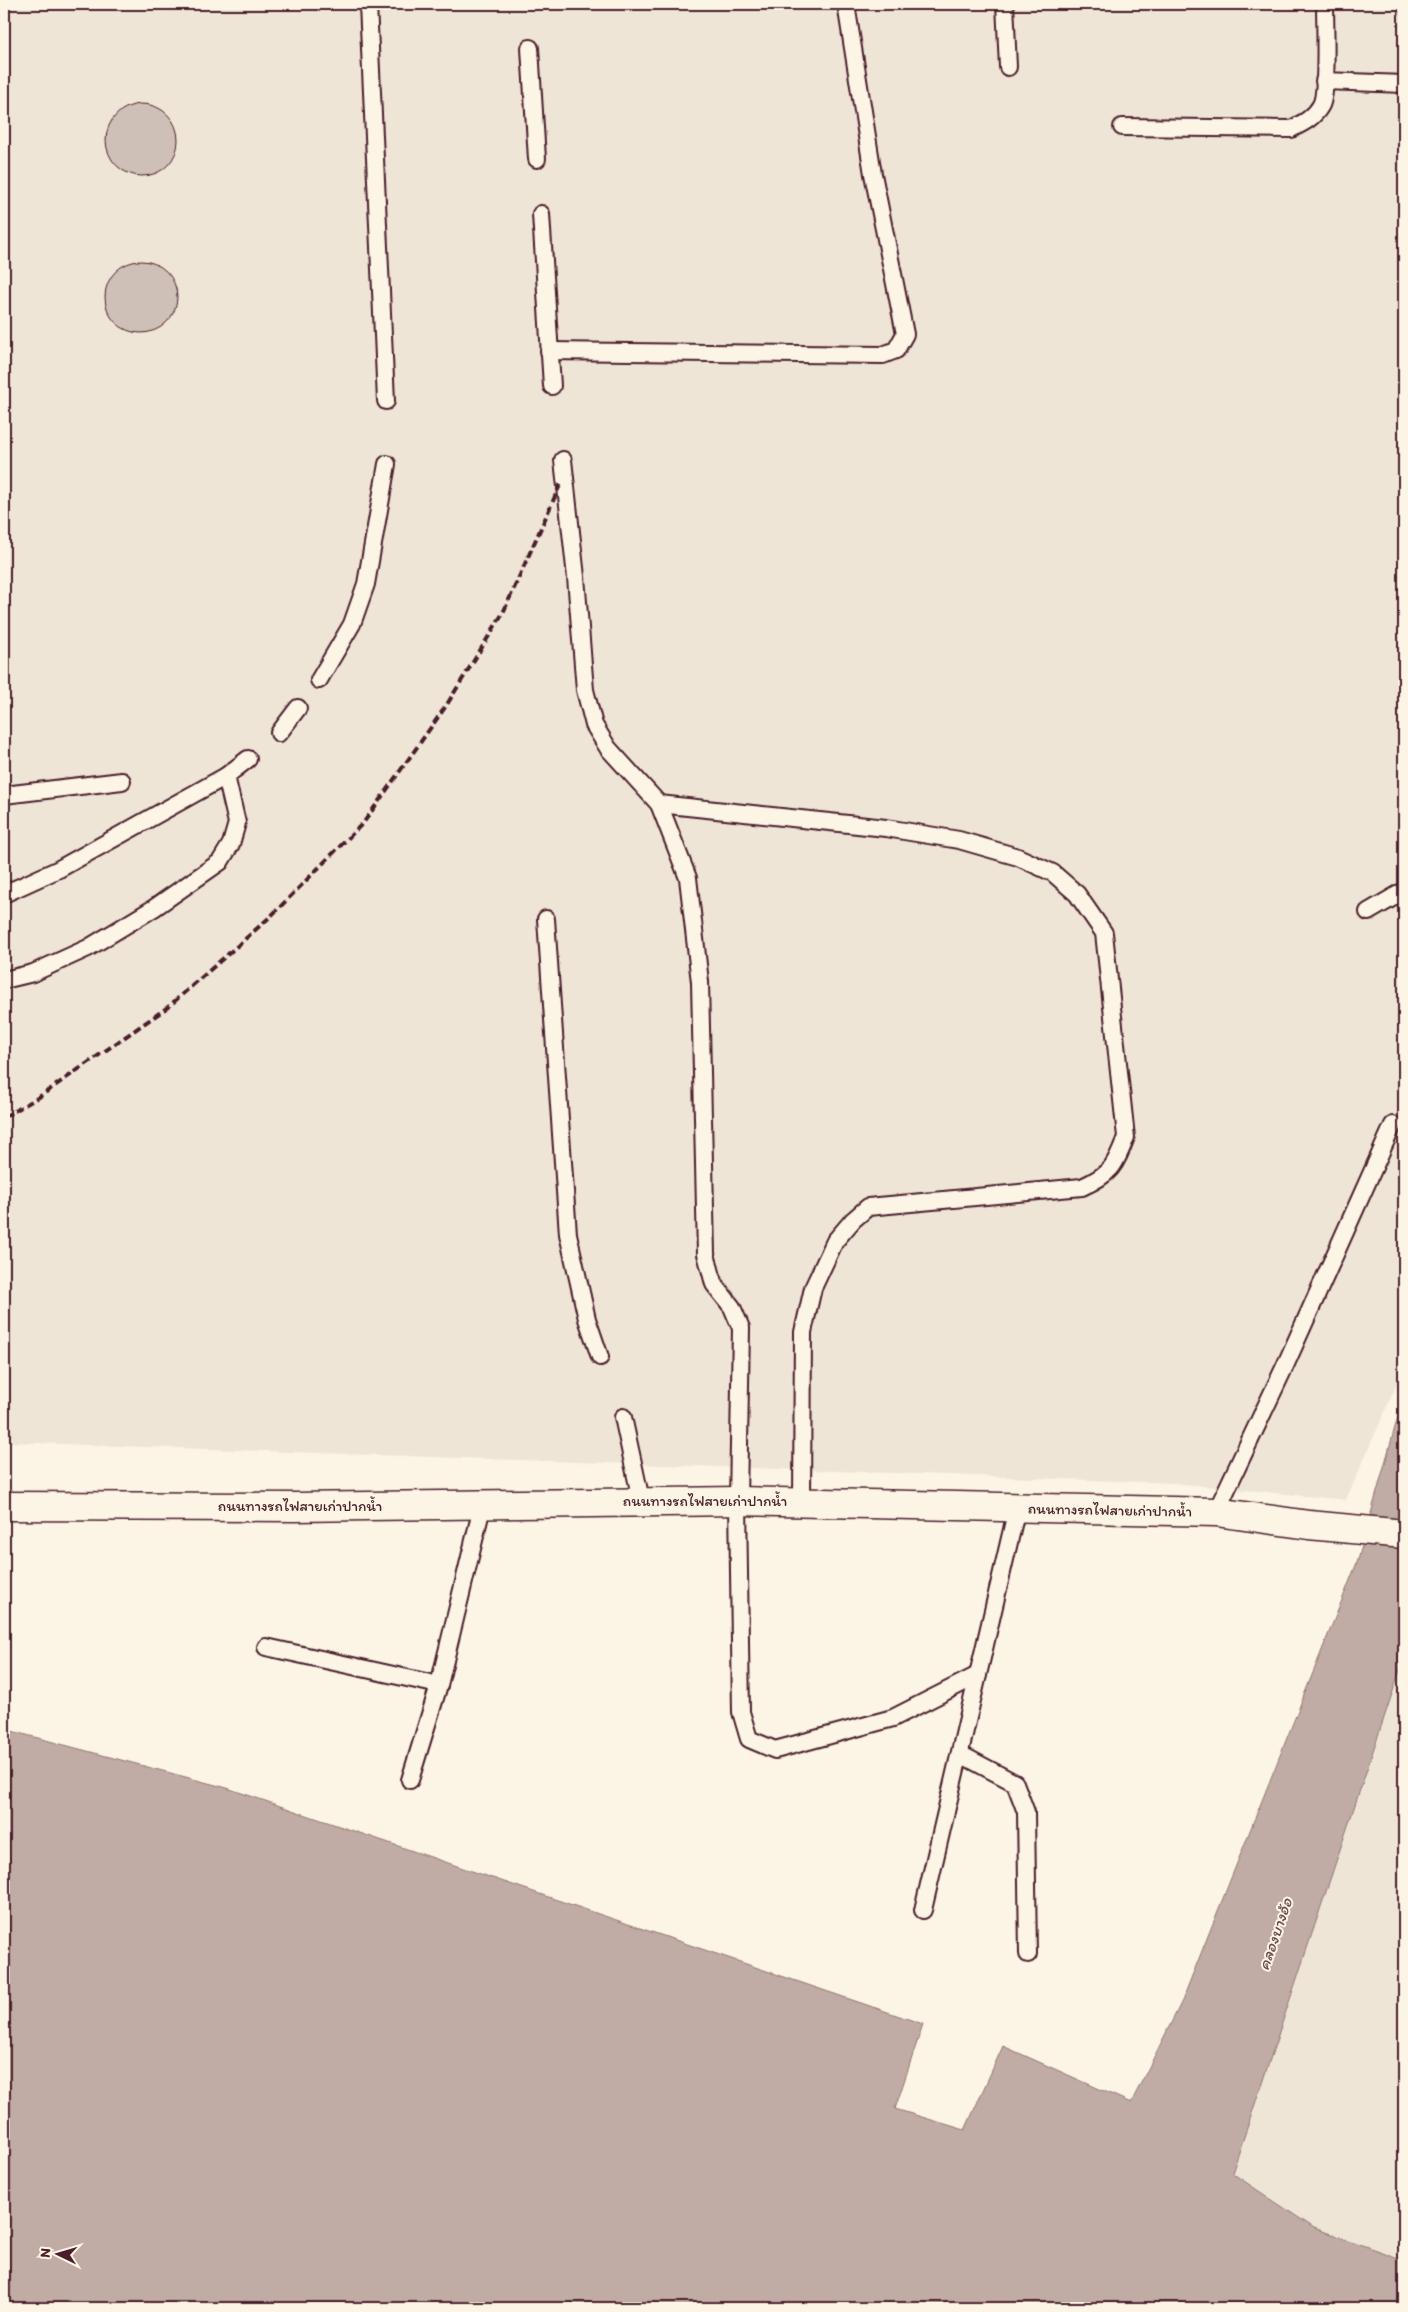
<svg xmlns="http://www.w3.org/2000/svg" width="1408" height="2312" font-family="Itim,'Playpen Sans Thai',sans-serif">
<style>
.built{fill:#eee5d7}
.water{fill:#c0aca5;stroke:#917474}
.building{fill:#cfc0b7;stroke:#4a1f2b}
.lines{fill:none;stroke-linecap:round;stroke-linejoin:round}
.lane-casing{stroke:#4a1f2b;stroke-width:20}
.secondary-casing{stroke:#4a1f2b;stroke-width:31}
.lane{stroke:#fcf5e5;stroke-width:16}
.secondary{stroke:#fcf5e5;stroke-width:28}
.rail{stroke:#4a1f2b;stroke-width:4;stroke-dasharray:8 4;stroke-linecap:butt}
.labels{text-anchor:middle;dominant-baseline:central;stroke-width:4;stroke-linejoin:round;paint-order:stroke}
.street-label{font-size:15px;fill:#4a1f2b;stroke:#fcf5e5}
.water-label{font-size:16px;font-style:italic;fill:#6d4950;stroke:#fcf5e5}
</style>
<rect width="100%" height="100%" fill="#fcf5e5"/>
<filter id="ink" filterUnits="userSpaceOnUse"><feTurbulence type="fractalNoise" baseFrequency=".02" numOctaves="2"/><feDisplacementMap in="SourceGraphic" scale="10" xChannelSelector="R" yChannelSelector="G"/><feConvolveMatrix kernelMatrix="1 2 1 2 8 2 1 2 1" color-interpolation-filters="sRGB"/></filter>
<g filter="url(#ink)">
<g class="built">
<polygon points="4,4 1404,4 1404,1368 1346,1500 1173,1483 4,1442"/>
<polygon points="1404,1658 1404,2260 1314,2228 1232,2173"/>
</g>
<polygon class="water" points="1404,1395 1404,1658 1232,2173 1314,2228 1404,2260 1404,2308 4,2308 4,1729 227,1788 923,2024 895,2109 965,2130 1003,2046 1131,2103 1182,2001 1358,1560"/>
<g class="building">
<circle cx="142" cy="140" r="36"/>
<circle cx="141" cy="297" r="36"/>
</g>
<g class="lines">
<defs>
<g id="lane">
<polyline points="368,4 386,401"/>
<polyline points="1005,4 1008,67"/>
<polyline points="530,48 537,159"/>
<polyline points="1324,81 1404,84"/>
<path d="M 1122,127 L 1291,129 C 1303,123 1314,118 1321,105 C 1328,92 1325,23 1325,4"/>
<polyline points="541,214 552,386"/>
<polyline points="549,351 883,355 896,350 905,334 873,174 846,4"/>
<polyline points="563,460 576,577 585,690 594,725 608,748 659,804 688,878 700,982 706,1254 714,1284 732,1307 741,1328 738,1501 741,1712 749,1739 775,1750 893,1718 978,1675"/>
<polyline points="319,680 352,624 366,584 387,464"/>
<polyline points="279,733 298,708"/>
<polyline points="4,795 122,781"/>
<path d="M 659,804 L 886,828 L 959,840 L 1018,857 L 1053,873 L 1077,894 L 1104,933 L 1126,1137 C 1115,1166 1111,1174 1082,1187 L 868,1207 L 853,1220 L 835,1241 L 813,1288 L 803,1332 L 802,1502"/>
<polyline points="4,894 59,869 226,776 248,759"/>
<polyline points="1368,912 1404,891"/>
<polyline points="546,919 568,1234 587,1319 600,1357"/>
<polyline points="4,980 33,973 88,948 154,908 220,862 231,844 237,823 226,776"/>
<polyline points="623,1417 641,1500"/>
<polyline points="1216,1512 1285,1366 1393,1125"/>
<polyline points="266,1647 439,1685 483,1503"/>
<polyline points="960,1754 1015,1783 1026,1812 1028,1954"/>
<polyline points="410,1780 439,1685"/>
<polyline points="923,1910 1017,1508"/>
</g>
<polyline id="secondary" points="4,1506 295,1507 738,1501 1216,1512 1309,1525 1404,1534"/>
</defs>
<use href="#lane" class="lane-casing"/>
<use href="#secondary" class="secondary-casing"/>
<use href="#lane" class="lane"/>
<use href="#secondary" class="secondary"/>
<polyline class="rail" points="4,1117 39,1097 168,1007 270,917 364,822 446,706 503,613 561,483"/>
</g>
</g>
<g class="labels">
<g class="street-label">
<text x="705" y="1501">ถนนทางรถไฟสายเก่าปากน้ำ</text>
<text x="300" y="1506">ถนนทางรถไฟสายเก่าปากน้ำ</text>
<text transform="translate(1110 1510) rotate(1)">ถนนทางรถไฟสายเก่าปากน้ำ</text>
</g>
<g class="water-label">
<text transform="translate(1275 1934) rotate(-71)">คลองบางอ้อ</text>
</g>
</g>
<rect width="1408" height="2312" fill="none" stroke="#fcf5e5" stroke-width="20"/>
<rect x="10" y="10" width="1388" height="2292" fill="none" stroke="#4a1f2b" stroke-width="2" filter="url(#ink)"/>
<g transform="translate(58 2254) rotate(275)" stroke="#fcf5e5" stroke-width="4" paint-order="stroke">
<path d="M0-4L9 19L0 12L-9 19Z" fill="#4a1f2b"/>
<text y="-8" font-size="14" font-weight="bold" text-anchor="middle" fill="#4a1f2b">N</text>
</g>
</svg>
